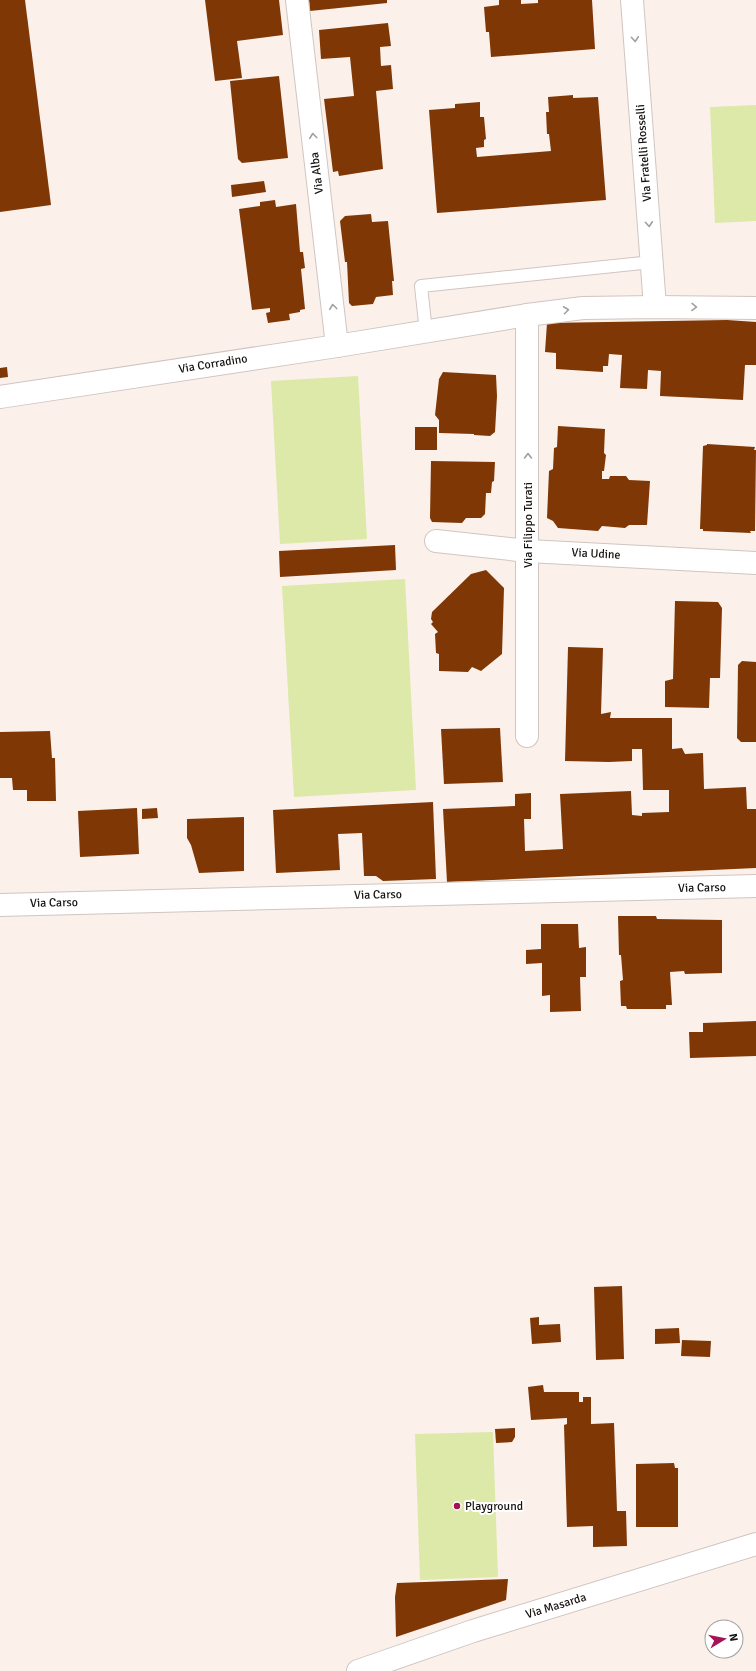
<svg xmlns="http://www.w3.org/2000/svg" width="756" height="1671" font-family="Signika,sans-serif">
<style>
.green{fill:#dce9a9}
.building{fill:#7f3705}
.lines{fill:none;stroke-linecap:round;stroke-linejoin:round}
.lane-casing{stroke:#d0c5c0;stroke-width:14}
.street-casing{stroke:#d0c5c0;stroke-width:24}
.lane{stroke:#fff;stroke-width:12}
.street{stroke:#fff;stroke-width:22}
.oneway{stroke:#a1a09f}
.poi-dot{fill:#a41355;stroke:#fff;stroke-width:1.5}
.labels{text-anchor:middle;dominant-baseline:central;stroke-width:4;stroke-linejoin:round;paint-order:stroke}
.street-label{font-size:12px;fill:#15110f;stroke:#fff}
.poi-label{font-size:12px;fill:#15110f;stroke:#fff;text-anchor:start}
</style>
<rect width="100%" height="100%" fill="#fcf0eb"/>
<g class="green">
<polygon points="756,105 756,221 715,223 710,107"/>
<polygon points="358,376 367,539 280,544 271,381"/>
<polygon points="405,579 416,790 294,797 282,586"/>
<polygon points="493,1432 498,1577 420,1580 415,1434"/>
</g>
<g class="building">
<polygon points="0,0 25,0 51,205 0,212"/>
<polygon points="205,0 279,0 283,35 237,41 242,78 215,81"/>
<polygon points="309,0 387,0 387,3 310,11"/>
<polygon points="499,0 521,0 521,4 538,3 538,0 592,0 595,49 491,57 489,32 486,32 484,7 499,5"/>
<polygon points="388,23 391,46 380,47 381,66 391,65 393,89 376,91 383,169 339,176 338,171 333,172 324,99 354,96 350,57 321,59 319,30"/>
<polygon points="279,76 288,158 242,163 238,159 230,81"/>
<polygon points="573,95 573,98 598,97 606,200 437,213 429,110 455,108 455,104 480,102 480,117 484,117 486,139 484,140 484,147 476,148 477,157 551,151 549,134 547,134 546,112 549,112 548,97"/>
<polygon points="264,181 266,192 232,197 231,185"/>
<polygon points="275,200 276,207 296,204 300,252 303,252 305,268 301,269 305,309 300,310 300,312 289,314 290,320 268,323 266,313 270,312 270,308 252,310 239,209 260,206 260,202"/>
<polygon points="371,214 372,222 388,221 394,281 392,281 393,295 376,297 373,304 352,306 349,303 347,262 345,262 340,221 345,216"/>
<polygon points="727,320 756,322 756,365 745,365 743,400 660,396 661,371 648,370 647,389 620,388 622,355 609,354 608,366 603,366 603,372 556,369 556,353 545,352 547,323"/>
<polygon points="7,367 8,377 0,378 0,368"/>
<polygon points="443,372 496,375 497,396 495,432 490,436 474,435 474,434 439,433 439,420 435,415 439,379"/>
<polygon points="558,426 605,429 604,453 606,455 604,471 602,471 602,479 609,479 610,476 626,476 629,480 650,481 647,525 629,525 625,528 602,526 598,531 558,528 553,521 547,518 549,471 553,469 554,448 557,447"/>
<rect x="415" y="427" width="22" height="23"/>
<polygon points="707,444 755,447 754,450 756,450 755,531 750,531 751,533 703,531 703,529 700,529 703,446 707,445"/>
<polygon points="431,461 495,462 494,481 492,482 491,493 486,493 485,514 481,518 466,518 462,523 432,522 430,518"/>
<polygon points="395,545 396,570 280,577 279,551"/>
<polygon points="486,570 504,588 502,654 481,671 472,667 468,672 439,671 439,654 436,653 435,634 438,632 431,624 433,622 431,619 432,612 471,574"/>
<polygon points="675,601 718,602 722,608 720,678 710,678 709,708 665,707 665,681 673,679"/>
<polygon points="568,647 603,648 601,714 611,712 610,718 672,718 672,749 682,748 685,754 703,753 704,789 746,787 747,809 756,809 756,868 447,882 443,809 515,806 515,794 531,793 531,819 524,819 525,851 563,849 560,794 631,791 632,815 642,816 642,813 669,812 669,790 643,790 642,749 632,749 632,761 609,762 565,761"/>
<polygon points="742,661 756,662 756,742 741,742 737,738 738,665"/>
<polygon points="500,728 503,782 444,784 441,729"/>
<polygon points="50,731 52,758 55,758 56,801 27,801 27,790 13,790 12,778 0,778 0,732"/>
<polygon points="433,802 436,879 383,881 376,876 364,876 362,833 338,834 340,870 276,873 273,810"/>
<polygon points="137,808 139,854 80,857 78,811"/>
<polygon points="157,808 158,818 142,819 142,809"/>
<polygon points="244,817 244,871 199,873 191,845 187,838 187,819"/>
<polygon points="618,916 656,916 657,919 722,920 722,973 685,974 684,971 670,972 672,1005 666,1005 666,1009 627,1009 626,1006 621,1006 620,981 623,980 621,955 619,955"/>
<polygon points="541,924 578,924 579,948 586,947 586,977 580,977 581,1011 550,1012 550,995 542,996 542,963 526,964 526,950 541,949"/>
<polygon points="756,1021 756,1056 690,1058 689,1032 703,1032 703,1023"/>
<polygon points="622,1286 624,1359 596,1360 594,1287"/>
<polygon points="539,1317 539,1325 560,1324 561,1342 532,1344 530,1318"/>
<polygon points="679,1328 680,1343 655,1344 655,1329"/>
<polygon points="682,1340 711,1341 710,1357 681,1356"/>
<polygon points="543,1385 544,1392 579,1392 579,1402 583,1402 583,1397 591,1397 591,1424 614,1423 617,1511 626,1511 627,1546 593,1547 593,1526 567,1527 564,1425 567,1424 567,1418 531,1420 528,1387"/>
<polygon points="515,1428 515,1437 512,1442 496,1443 495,1429"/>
<polygon points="674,1463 675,1468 678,1468 678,1527 636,1527 636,1464"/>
<polygon points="508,1579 506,1600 396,1637 395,1597 397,1583"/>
</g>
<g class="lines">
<defs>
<polyline id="lane" points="426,332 421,286 652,262"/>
<g id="street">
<polyline points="297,0 337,346"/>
<polyline points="632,0 655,307"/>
<polyline points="0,397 337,346 527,315 583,308 655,307 756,308"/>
<polyline points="436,541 528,551 756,563"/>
<polyline points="527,736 527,315"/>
<polyline points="0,905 756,886"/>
<polyline points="358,1671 473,1631 756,1544"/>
</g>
</defs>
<use href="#lane" class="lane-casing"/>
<use href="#street" class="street-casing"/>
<use href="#lane" class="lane"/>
<use href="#street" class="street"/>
</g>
<defs><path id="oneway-chevron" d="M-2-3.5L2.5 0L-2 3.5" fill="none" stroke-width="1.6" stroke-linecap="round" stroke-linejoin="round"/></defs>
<g class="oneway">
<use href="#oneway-chevron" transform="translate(635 39) rotate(86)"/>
<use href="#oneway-chevron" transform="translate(313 136) rotate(-97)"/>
<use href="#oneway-chevron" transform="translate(649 224) rotate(86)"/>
<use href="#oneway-chevron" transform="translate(333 307) rotate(-97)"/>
<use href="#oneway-chevron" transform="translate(694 307) rotate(1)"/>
<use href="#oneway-chevron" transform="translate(566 310) rotate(-7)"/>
<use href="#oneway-chevron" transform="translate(528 456) rotate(-90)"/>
</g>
<circle class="poi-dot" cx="457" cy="1506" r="4"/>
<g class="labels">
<g class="street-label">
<text transform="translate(644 153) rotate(-94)">Via Fratelli Rosselli</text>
<text transform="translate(317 173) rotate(-97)">Via Alba</text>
<text transform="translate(213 364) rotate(-9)">Via Corradino</text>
<text transform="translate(528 525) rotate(-90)">Via Filippo Turati</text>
<text transform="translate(596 554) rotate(3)">Via Udine</text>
<text transform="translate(702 888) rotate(-1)">Via Carso</text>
<text transform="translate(378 895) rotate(-1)">Via Carso</text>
<text transform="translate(54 903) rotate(-1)">Via Carso</text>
<text transform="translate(556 1606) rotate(-17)">Via Masarda</text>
</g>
<g class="poi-label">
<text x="465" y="1506">Playground</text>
</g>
</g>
<g transform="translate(724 1639) rotate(80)"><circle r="19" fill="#ffffff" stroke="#a1a09f"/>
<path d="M0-3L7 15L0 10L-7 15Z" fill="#a41355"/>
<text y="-6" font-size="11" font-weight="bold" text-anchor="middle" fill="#15110f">N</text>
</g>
</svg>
